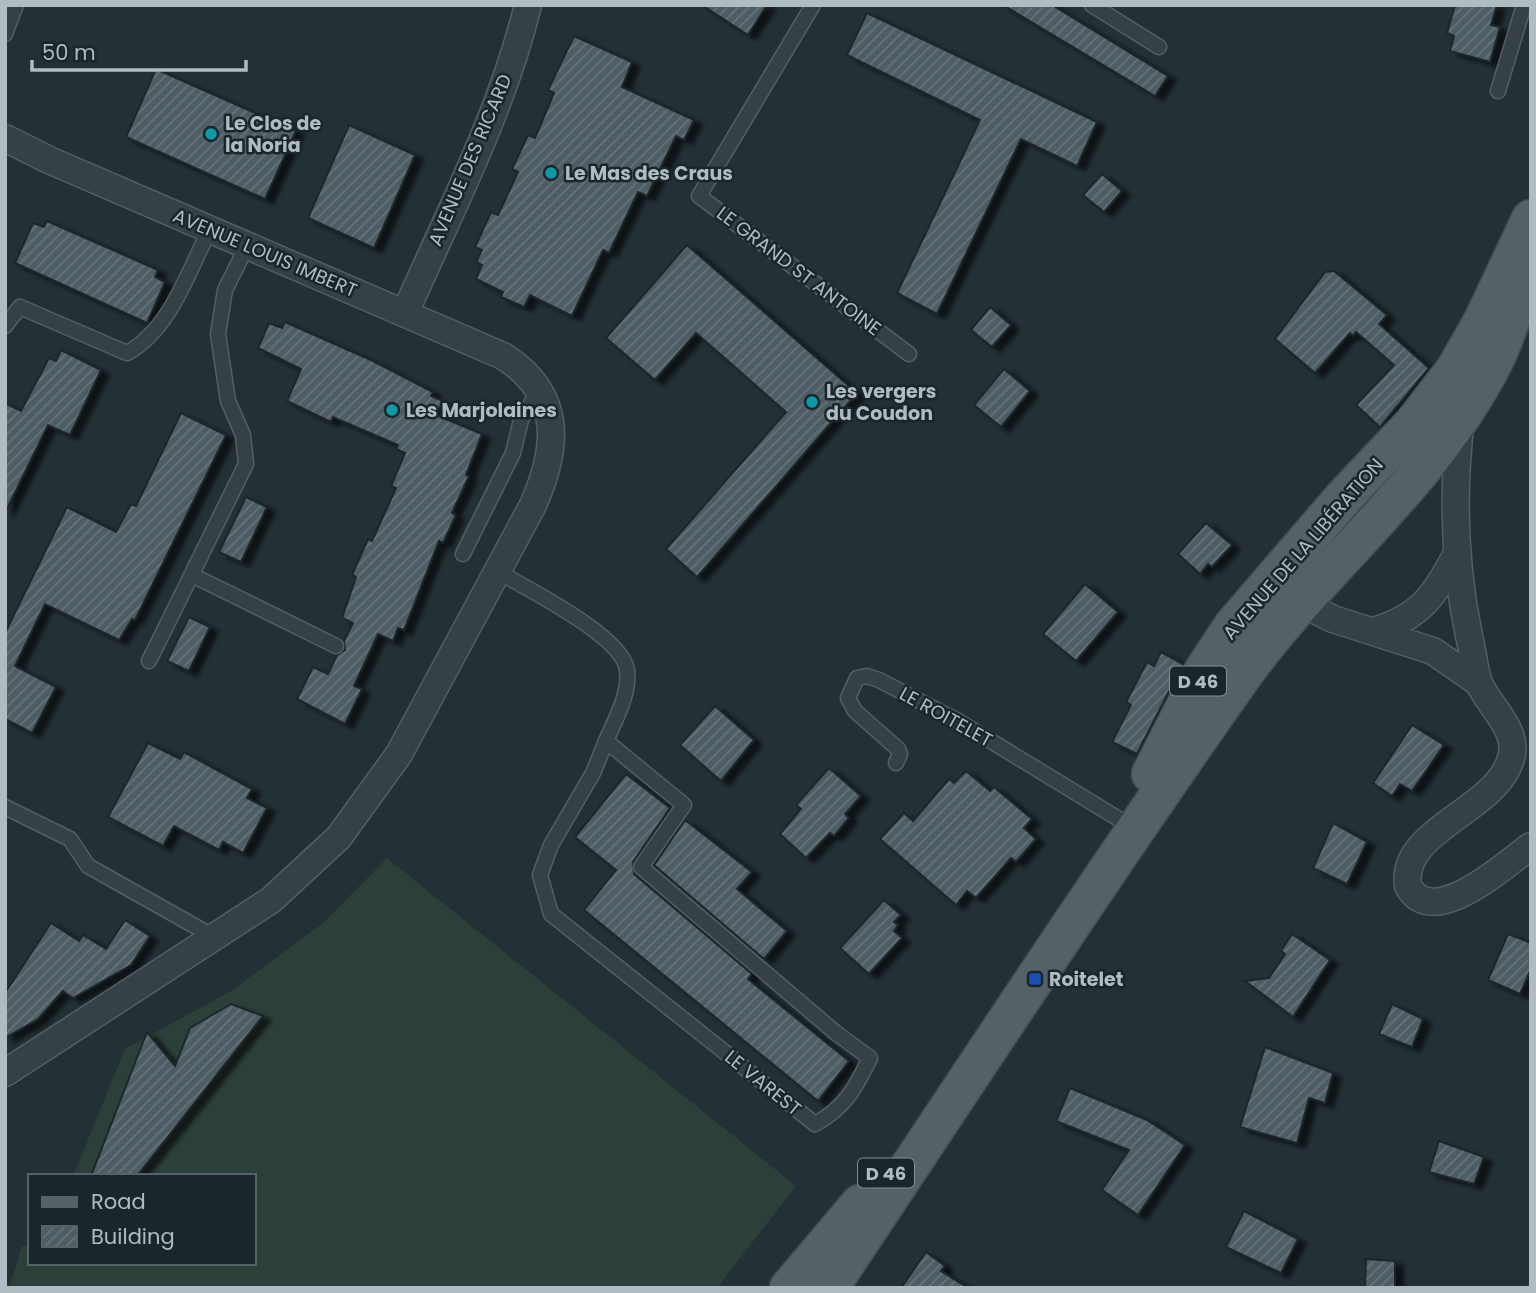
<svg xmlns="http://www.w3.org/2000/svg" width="1536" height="1293" font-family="Poppins,sans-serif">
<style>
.garden{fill:#2c3f39}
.building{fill:url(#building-hatch);stroke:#1d282c;stroke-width:2;filter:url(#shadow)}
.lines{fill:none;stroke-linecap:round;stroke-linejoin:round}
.lane-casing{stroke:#545f64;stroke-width:17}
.street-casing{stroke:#545f64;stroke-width:29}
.primary-casing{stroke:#424d52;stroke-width:41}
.lane{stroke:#364146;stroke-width:14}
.street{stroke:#364146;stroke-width:26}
.primary{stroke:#546166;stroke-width:38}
.culture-dot{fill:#0f9aa8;stroke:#1b262a;stroke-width:2.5}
.transit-dot{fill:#1a4fb4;stroke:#1b262a;stroke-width:2.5}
.labels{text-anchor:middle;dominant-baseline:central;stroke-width:5;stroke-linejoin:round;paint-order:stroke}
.shield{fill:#1b262a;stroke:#848f94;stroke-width:2}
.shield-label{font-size:18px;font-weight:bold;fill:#b1bcc2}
.poi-label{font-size:19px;font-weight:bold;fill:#b1bcc2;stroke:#1b262a;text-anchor:start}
.street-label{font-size:19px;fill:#b1bcc2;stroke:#1b262a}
</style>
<defs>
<pattern id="building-hatch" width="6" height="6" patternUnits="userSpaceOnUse" patternTransform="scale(1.75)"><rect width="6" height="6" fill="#4e5d64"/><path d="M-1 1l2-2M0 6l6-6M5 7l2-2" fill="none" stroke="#657279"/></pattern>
<filter id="shadow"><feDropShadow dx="8" dy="4.5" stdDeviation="2" flood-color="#0009"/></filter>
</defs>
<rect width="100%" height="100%" fill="#233035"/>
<polygon class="garden" points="387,858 796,1186 717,1288 9,1288 22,1246 30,1246 30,1263 254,1263 254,1176 73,1176 125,1049 231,991 323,923"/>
<g class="building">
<polygon points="702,5 767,5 748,35"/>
<polygon points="1003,5 1052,5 1168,76 1155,96"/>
<polygon points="1455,5 1497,5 1491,25 1500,27 1490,62 1450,51 1454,36 1447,33"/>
<polygon points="867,13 1097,122 1077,166 1021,139 937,314 897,293 980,120 847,55"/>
<polygon points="574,36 632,62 622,87 694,120 684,140 676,136 647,196 638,192 609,253 603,250 572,316 530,295 524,307 501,297 503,292 476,279 482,265 476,262 482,250 475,247 491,212 498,215 518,172 512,169 528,135 535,138 554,93 548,90"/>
<polygon points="156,69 296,131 265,199 126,137"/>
<polygon points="349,125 415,155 374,248 308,218"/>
<polygon points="1102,174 1122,191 1104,212 1083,195"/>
<polygon points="47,221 158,270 155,277 165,282 147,323 15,263 33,223 44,227"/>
<polygon points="687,245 857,393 697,577 666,549 786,412 696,333 655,380 606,338"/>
<polygon points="1334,271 1387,315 1379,324 1429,368 1380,427 1356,405 1394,365 1356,332 1353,336 1350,333 1315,373 1275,339 1325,272"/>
<polygon points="990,307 1011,325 992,347 971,330"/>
<polygon points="285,322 373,361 433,392 431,396 443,401 436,415 482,434 466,475 469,476 452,513 456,515 443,543 439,541 404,630 398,628 393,641 378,634 354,686 362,689 345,724 297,699 313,667 328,674 337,655 345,650 344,641 353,623 342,618 356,577 352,575 368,539 372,541 396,488 391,486 405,453 396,449 398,445 333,417 331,422 287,401 301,369 258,348 269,323 282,328"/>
<polygon points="61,350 101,370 70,435 48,425 5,513 5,403 21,411 49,358 56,361"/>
<polygon points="1004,369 1030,391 1001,427 974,405"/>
<polygon points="181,413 226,435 135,620 132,619 119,640 45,604 15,666 56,687 32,733 5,719 5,633 67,507 116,532 131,504 136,506"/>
<polygon points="246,497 267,507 241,562 219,552"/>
<polygon points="1206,523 1232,545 1212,567 1208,564 1200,574 1178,554"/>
<polygon points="1085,584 1118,612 1076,661 1043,634"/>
<polygon points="189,617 210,627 189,671 167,661"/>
<polygon points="1161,652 1183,664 1137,754 1112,742 1131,705 1126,702 1147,662 1154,666"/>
<polygon points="715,706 754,740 721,781 680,745"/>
<polygon points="1412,725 1444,745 1412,791 1400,784 1392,796 1373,783"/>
<polygon points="148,743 180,759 184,752 252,789 247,798 267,808 243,853 223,842 219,850 174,826 163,846 108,817"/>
<polygon points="829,768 861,796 845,814 849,818 834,836 830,833 806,858 780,834 801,809 796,805"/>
<polygon points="966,771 990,791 994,787 1032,819 1024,828 1036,839 1016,862 1011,858 976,898 967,891 956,905 880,839 904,813 913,821 949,779 954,783"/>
<polygon points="626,774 670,808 633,862 634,874 752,974 748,979 849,1061 818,1101 584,910 616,870 575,837"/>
<polygon points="685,820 752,872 737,889 787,931 764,959 654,865"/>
<polygon points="1333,823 1367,842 1347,884 1313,868"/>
<polygon points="884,900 901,915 894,922 898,925 894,931 902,938 869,974 840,948"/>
<polygon points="125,920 150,936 131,965 73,998 63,991 38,1019 5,1038 5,993 51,923 79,941 83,935 106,949"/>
<polygon points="1292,934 1330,960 1293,1017 1245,981 1269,978 1285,954 1281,951"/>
<polygon points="1508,934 1531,943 1531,969 1520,994 1488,980"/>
<polygon points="231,1004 263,1016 137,1176 91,1176 147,1032 175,1066 190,1028"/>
<polygon points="1392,1004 1423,1019 1412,1047 1379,1034"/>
<polygon points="1265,1047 1333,1073 1325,1103 1309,1098 1297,1143 1240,1127"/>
<polygon points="1070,1088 1147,1120 1185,1145 1138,1215 1102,1190 1129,1150 1056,1121"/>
<polygon points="1439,1141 1484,1157 1474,1184 1429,1172"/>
<polygon points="1244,1211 1298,1239 1281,1273 1226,1247"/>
<polygon points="926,1252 945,1266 941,1271 968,1288 901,1288"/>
<polygon points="1366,1259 1395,1261 1395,1288 1365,1288"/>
</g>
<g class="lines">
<defs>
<g id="lane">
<polyline points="813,5 699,196 909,354"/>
<polyline points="1092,5 1159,47"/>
<polyline points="5,34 16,5"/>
<polyline points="1498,91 1524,5"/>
<path d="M 5,326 L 20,307 L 127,353 C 170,330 188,272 210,229"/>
<polyline points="463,554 513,453 521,420 539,390"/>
<path d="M 497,571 C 527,589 623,636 627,670 C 630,694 615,720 606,741"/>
<polyline points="192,575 336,646"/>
<polyline points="149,661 246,464 243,435 228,401 218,334 225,290 247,246"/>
<path d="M 606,741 L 684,805 L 641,867 L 836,1033 L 870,1058 C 856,1087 845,1108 815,1124 L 551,914 L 540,875 L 551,845 L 593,773 Z"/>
<polyline points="896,763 900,754 898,749 855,711 848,698 857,678 867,676 879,680 958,721 1127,824"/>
<polyline points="5,807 70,839 88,866 216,938"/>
</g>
<g id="street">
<path d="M 5,138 L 49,160 L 503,356 C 563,394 559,446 533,505 L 399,754 L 339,837 L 271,900 L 5,1073"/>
<path d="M 405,313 C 449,213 502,112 528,5"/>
<path d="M 1461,419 C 1452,492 1454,564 1469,636 C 1473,651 1474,669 1479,683 C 1488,705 1517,728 1512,754 C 1502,810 1399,828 1408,886 C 1433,932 1505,864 1531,846"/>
<polyline points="1307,582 1308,596 1315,610 1333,619 1433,651 1479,683"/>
<path d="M 1373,631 C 1419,618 1435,596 1456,555"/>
</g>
<g id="primary">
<polyline points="1151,774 1204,670 1233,626 1344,497 1413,424 1455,370 1483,321 1531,219"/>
<polyline points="789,1288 860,1204"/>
<path d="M 829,1288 C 965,1084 1099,879 1240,679 C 1316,572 1424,490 1487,374 C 1509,335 1519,292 1531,249"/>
</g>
</defs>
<use href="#lane" class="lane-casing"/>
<use href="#street" class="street-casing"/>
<use href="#primary" class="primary-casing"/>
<use href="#lane" class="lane"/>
<use href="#street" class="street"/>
<use href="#primary" class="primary"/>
</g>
<g class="culture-dot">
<circle cx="211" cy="134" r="7"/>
<circle cx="551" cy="173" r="7"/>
<circle cx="812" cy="402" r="7"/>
<circle cx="392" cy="410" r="7"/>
</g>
<rect class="transit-dot" x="1028" y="972" width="14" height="14" rx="3.5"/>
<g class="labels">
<g class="shield">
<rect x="1170" y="666.5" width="56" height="29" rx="5"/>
<rect x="858" y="1158.5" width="56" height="29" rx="5"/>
</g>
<g class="shield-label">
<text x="1198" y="681">D 46</text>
<text x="886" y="1173">D 46</text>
</g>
<g class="poi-label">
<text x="225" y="123">Le Clos de<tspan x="225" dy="22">la Noria</tspan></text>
<text x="565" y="173">Le Mas des Craus</text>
<text x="826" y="391">Les vergers<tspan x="826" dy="22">du Coudon</tspan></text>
<text x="406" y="410">Les Marjolaines</text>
<text x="1049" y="979">Roitelet</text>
</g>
<g class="street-label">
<text transform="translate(470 160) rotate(-67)">AVENUE DES RICARD</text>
<text transform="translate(265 253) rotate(23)">AVENUE LOUIS IMBERT</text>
<text transform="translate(799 271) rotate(37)">LE GRAND ST ANTOINE</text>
<text transform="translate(1303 549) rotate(-49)">AVENUE DE LA LIBÉRATION</text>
<text transform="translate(946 717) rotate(29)">LE ROITELET</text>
<text transform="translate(763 1083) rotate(39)">LE VAREST</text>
</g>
</g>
<rect width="1536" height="1293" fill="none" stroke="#b1bcc2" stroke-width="14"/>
<rect x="28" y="1174" width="228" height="91" fill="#1b262a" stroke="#576267" stroke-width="2"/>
<rect x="42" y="1197" width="35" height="10" fill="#546166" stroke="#576267" stroke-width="2"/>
<text x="91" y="1209" font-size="21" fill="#b1bcc2">Road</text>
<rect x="42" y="1226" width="35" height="21" fill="url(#building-hatch)" stroke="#576267" stroke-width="2"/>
<text x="91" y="1244" font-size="21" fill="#b1bcc2">Building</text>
<path d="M32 60v10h214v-10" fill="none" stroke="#b1bcc2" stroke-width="3.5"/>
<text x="42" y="60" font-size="21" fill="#b1bcc2" stroke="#1b262a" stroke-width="5" paint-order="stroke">50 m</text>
</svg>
